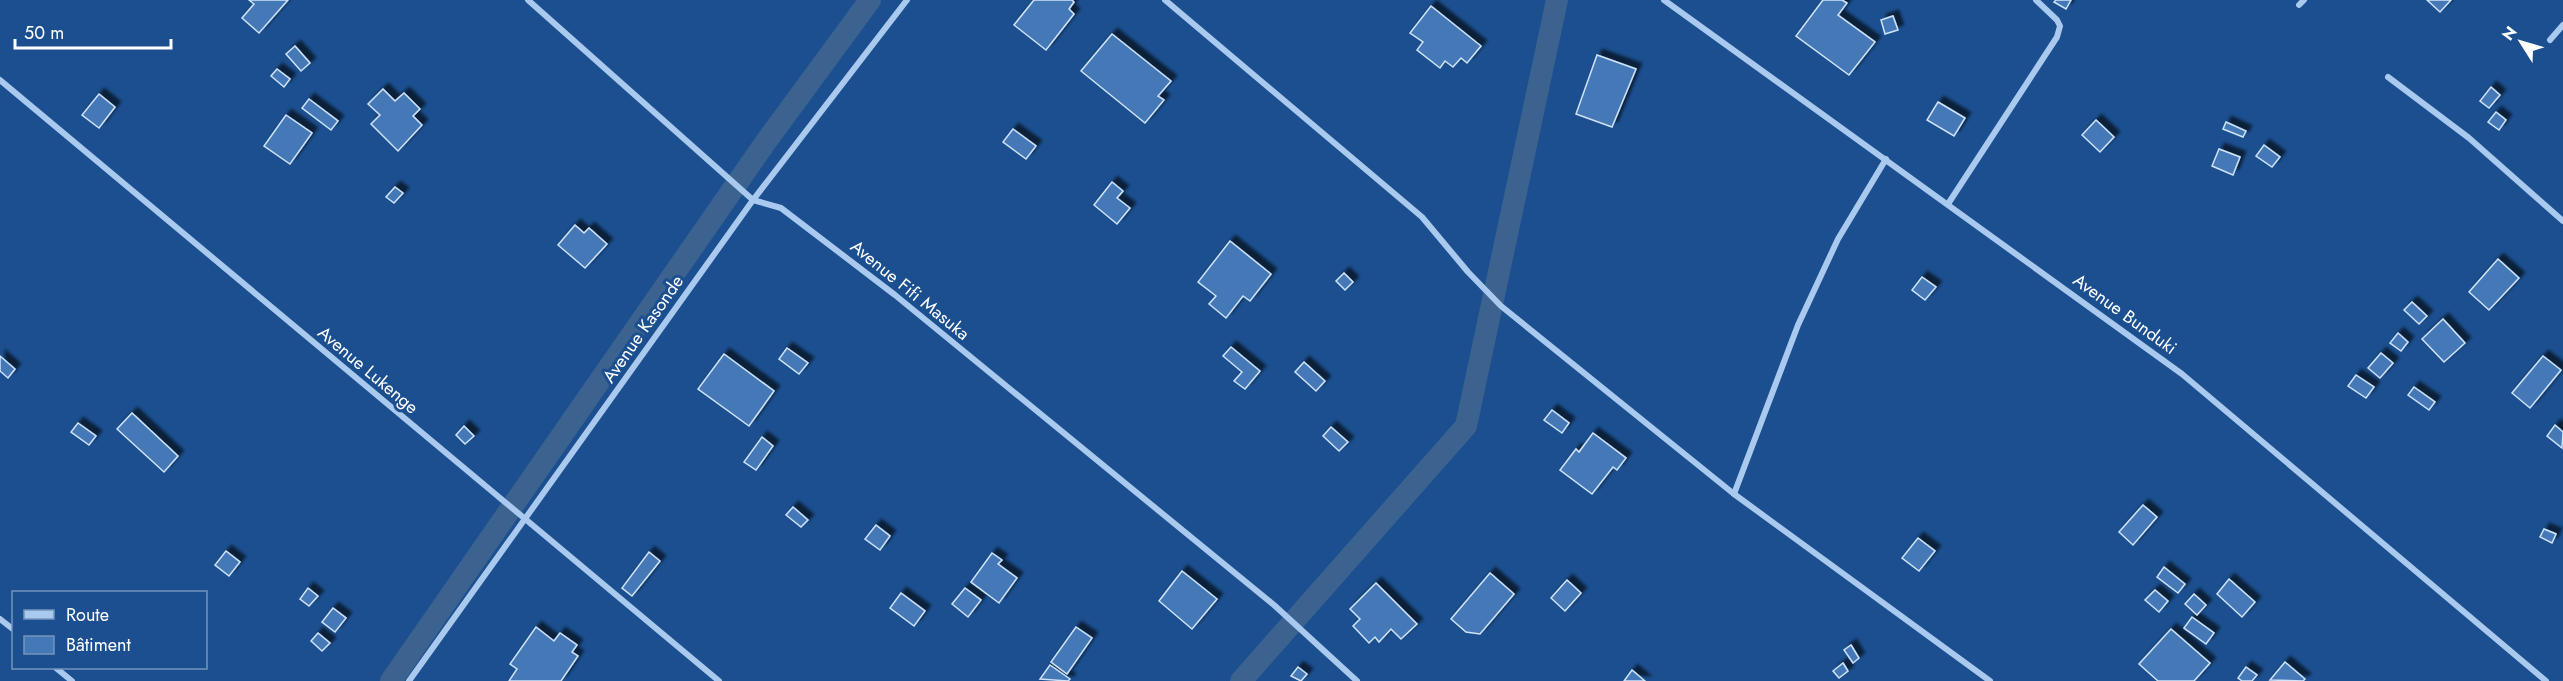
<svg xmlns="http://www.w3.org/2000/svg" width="2563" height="681" font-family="Jost,sans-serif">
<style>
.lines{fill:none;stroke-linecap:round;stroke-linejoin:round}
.canal{stroke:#3c6290;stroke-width:22}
.building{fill:#4478b7;stroke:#cfe3fa;stroke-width:1.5;filter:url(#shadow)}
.minor{stroke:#a9c9ee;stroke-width:6}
.labels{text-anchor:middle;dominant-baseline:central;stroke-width:6;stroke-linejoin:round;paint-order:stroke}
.street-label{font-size:18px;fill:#fff;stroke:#1b4f8f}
</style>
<defs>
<filter id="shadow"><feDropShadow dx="5.5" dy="-5.5" stdDeviation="1.5" flood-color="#0009"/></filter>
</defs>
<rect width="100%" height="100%" fill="#1b4f8f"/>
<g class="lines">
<g class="canal">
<polyline points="391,681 765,143 870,0"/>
<polyline points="1241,681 1466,426 1557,0"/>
</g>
</g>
<g class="building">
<polygon points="249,0 288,0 259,33 242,18 254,4"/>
<polygon points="1034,0 1072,0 1074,2 1069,9 1074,14 1046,50 1014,25"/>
<polygon points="1823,0 1842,0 1847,3 1838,15 1875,42 1849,75 1796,36"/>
<polygon points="2056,0 2071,0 2066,9 2054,2"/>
<polygon points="2427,0 2451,0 2440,12"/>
<polygon points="1431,6 1481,46 1467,63 1461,58 1453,67 1445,61 1440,68 1417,50 1423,42 1410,33"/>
<polygon points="1893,16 1898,30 1885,34 1881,20"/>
<polygon points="1112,34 1171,81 1158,96 1164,100 1145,123 1081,71"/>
<polygon points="295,46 310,63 301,71 286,54"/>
<polygon points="1597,55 1636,69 1612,127 1576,114"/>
<polygon points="277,69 290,79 284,87 271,76"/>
<polygon points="2491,87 2500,95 2489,108 2480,101"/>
<polygon points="383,89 395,101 404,93 420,109 413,116 422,125 398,151 371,124 380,115 368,104"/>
<polygon points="99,94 115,107 99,128 82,115"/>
<polygon points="309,99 338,121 331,130 302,108"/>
<polygon points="1938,102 1965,118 1954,136 1927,120"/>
<polygon points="2496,112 2506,120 2499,130 2488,122"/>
<polygon points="286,115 312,133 290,164 264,146"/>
<polygon points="2096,120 2114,137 2100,152 2082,135"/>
<polygon points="2226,122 2246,131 2243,137 2223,129"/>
<polygon points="1013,129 1036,146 1026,159 1003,142"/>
<polygon points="2264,145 2280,157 2272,167 2256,156"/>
<polygon points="2219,149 2240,157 2233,175 2212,166"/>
<polygon points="1112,182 1123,191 1117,198 1130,208 1117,224 1094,205"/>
<polygon points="395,187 403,193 394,203 386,197"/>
<polygon points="575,225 584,233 589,228 607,244 585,268 558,245"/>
<polygon points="1230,241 1271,274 1250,301 1243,296 1226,318 1209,304 1216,296 1198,282"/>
<polygon points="2498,259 2519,278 2489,310 2469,292"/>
<polygon points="1344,273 1353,282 1345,290 1336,281"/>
<polygon points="1922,277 1936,287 1925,300 1912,290"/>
<polygon points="2412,302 2427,316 2419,324 2404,310"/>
<polygon points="2443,319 2465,343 2444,362 2422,339"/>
<polygon points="2398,333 2408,342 2401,351 2390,343"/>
<polygon points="1231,347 1260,371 1245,389 1234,381 1242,372 1223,356"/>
<polygon points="787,348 808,363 799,374 779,359"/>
<polygon points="2381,353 2393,363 2380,378 2368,368"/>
<polygon points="724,354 774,391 749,426 698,389"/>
<polygon points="0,356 15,369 8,378 0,371"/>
<polygon points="2543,356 2561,370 2530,408 2512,393"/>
<polygon points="1304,362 1325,381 1316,391 1295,372"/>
<polygon points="2356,375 2374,387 2366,398 2348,386"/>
<polygon points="2414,387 2435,402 2429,410 2408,395"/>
<polygon points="1552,410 1569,423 1562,433 1544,420"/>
<polygon points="132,413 178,456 164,472 117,429"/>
<polygon points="78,423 96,436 89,445 71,432"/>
<polygon points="2555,425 2563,432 2562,448 2547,436"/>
<polygon points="464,426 474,436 465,444 456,435"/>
<polygon points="1331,427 1348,442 1339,451 1323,436"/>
<polygon points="1593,433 1626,458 1617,470 1613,467 1592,494 1560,470 1576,449 1579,452"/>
<polygon points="762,437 773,446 756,470 744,462"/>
<polygon points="2143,505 2157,517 2133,545 2119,532"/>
<polygon points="793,507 808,520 801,527 786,515"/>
<polygon points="876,525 890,536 880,550 865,539"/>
<polygon points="2544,529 2556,534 2552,543 2540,537"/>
<polygon points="1918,538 1935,551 1919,571 1902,558"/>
<polygon points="226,551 240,562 229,576 215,565"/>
<polygon points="649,552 660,561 632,596 622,588"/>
<polygon points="992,553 1002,560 998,564 1017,578 999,603 971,582"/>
<polygon points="2164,567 2185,584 2178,593 2157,577"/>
<polygon points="1182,571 1217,599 1192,629 1159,601"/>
<polygon points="1490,573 1514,594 1480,634 1466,632 1451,619"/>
<polygon points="2229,579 2255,602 2242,617 2217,594"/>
<polygon points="1567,580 1581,593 1565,611 1551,598"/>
<polygon points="1376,583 1417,624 1401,639 1391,629 1379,642 1375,637 1369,643 1353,626 1360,619 1350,609"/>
<polygon points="308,588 318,596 309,606 300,599"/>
<polygon points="965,588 981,600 968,617 952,604"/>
<polygon points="2155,590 2168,601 2159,612 2145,600"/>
<polygon points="901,593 925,611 914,626 890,608"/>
<polygon points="2194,594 2206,605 2197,615 2185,604"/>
<polygon points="333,608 346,618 335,632 322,622"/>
<polygon points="2192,617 2214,633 2206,644 2184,628"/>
<polygon points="536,627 554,641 560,633 577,645 572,652 578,656 561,681 509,681 517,669 510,664"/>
<polygon points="1076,627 1092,638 1067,674 1051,662"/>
<polygon points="2171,629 2210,663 2194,681 2158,681 2139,664"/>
<polygon points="318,633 330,643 322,651 311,641"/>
<polygon points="1851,645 1859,658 1853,663 1844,650"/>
<polygon points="2285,662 2305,679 2303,681 2270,680"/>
<polygon points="1843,663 1848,671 1839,678 1833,671"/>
<polygon points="1050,665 1070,679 1068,681 1040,679"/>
<polygon points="1298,667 1307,674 1301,681 1291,676"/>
<polygon points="2246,667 2257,675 2252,681 2242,681 2238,678"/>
<polygon points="1632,670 1645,681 1624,681"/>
</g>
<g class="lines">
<g class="minor">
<polyline points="528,0 753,200 781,208 895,295 1274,605 1357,681"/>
<polyline points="1165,0 1422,217 1468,272 1501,306 1734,494 1990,681"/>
<polyline points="1664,0 2182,374 2546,681"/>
<polyline points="2299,5 2304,0"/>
<polyline points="2550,40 2563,25"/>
<polyline points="2388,77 2469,138 2563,221"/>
<polyline points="0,80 719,681"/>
<polyline points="1948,204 2057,37 2060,26 2057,20 2036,0"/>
<polyline points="1734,494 1798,325 1838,239 1886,159"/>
<polyline points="0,619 14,630"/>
<polyline points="56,668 72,681"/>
<polyline points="409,681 753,200 907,0"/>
</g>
</g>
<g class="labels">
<g class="street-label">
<text transform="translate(910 290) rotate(39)">Avenue Fifi Masuka</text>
<text transform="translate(2125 314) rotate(36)">Avenue Bunduki</text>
<text transform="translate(643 329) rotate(-55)">Avenue Kasonde</text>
<text transform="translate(368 370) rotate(40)">Avenue Lukenge</text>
</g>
</g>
<rect x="12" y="591" width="195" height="78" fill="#1b4f8f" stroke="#7695bc" stroke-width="1.5"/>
<rect x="24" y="610" width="30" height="9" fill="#a9c9ee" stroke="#7695bc" stroke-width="1.5"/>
<text x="66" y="621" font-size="18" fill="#ffffff">Route</text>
<rect x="24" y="636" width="30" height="18" fill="#4478b7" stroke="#7695bc" stroke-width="1.5"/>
<text x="66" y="651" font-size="18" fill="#ffffff">Bâtiment</text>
<g transform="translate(2521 42) rotate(307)" stroke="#1b4f8f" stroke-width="4.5" paint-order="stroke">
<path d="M0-4.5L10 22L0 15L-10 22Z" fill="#ffffff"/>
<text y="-9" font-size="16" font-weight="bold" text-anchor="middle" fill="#ffffff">N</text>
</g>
<path d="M15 39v9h156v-9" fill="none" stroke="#ffffff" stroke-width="3"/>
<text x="24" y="39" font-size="18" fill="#ffffff" stroke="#1b4f8f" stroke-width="4.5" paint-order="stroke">50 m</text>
</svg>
